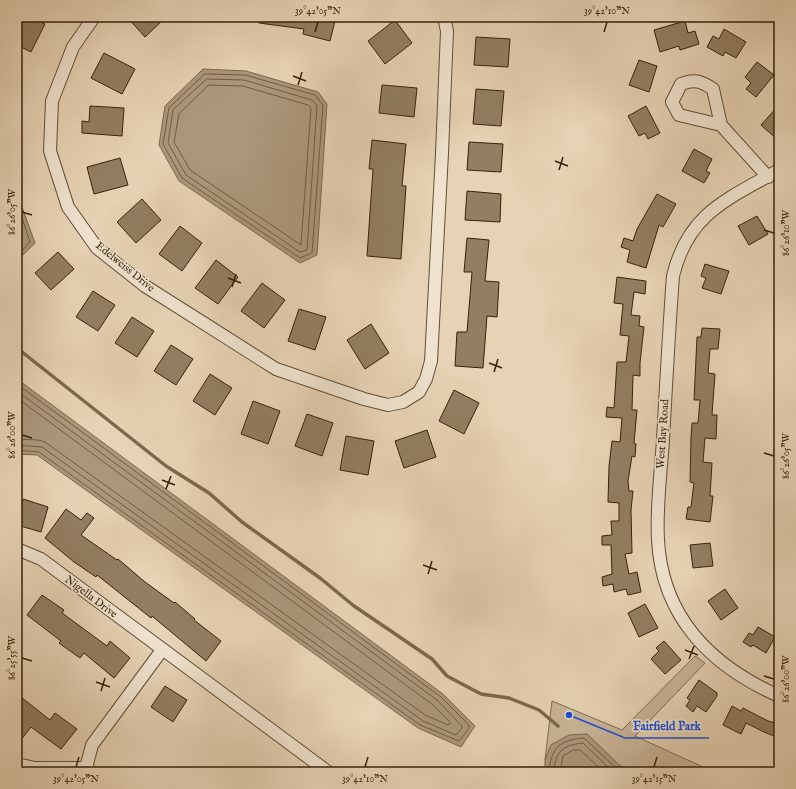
<svg xmlns="http://www.w3.org/2000/svg" width="796" height="789" font-family="'IM FELL English',serif">
<style>
.green{fill:#c8b497;stroke:#806b50}
.water{fill:#aa967a;stroke:#7c684d}
.lines{fill:none;stroke-linecap:round;stroke-linejoin:round}
.shore{stroke:#705c42;stroke-width:1}
.stream{stroke:#7c684d;stroke-width:3.5}
.building{fill:#927e62;stroke:#37220a}
.minor-casing{stroke:#634e34;stroke-width:14}
.minor{stroke:#efe2ce;stroke-width:12}
.ticks{fill:none;stroke:#37220a;stroke-width:1.5}
.labels{text-anchor:middle;dominant-baseline:central;stroke-width:3.5;stroke-linejoin:round;paint-order:stroke}
.street-label{font-size:11px;fill:#37220a;stroke:#efe2ce}
.leader{fill:none;stroke:#1d4ed8;stroke-width:1.5}
.callout-dot{fill:#1d4ed8;stroke:#efe2ce;stroke-width:1.5}
.callout-label{font-size:12px;text-anchor:middle;font-weight:bold;fill:#1d4ed8;stroke:#efe2ce;stroke-width:3.5;stroke-linejoin:round;paint-order:stroke}
.neatline{fill:none;stroke:#37220a;stroke-width:1.5}
.ticks-label{font-size:10px;text-anchor:middle;fill:#37220a}
</style>
<rect width="100%" height="100%" fill="#e6d2b4"/>
<filter id="stains"><feTurbulence type="fractalNoise" baseFrequency=".005" numOctaves="4"/><feColorMatrix values="0 0 0 0 .2 0 0 0 0 .09 0 0 0 0 .02 0 0 0 .5 -.17"/></filter>
<radialGradient id="worn" r=".72"><stop offset=".6" stop-color="#630" stop-opacity="0"/><stop offset="1" stop-color="#630" stop-opacity=".3"/></radialGradient>
<polygon class="green" points="695,656 705,663 635,736 714,772 631,772 619,765 587,734 551,745 545,760 552,701 622,730"/>
<g class="water">
<polygon points="203,69 246,71 318,92 327,104 317,255 300,263 179,181 159,145 165,106"/>
<polygon points="17,193 35,243 17,261"/>
<polygon points="17,379 443,694 475,726 461,747 418,728 37,455 17,454"/>
<polygon points="587,734 619,765 631,772 545,772 545,760 551,745 569,735"/>
</g>
<g class="lines">
<g class="shore">
<polygon points="205,74 245,75 315,95 323,105 312,253 300,258 182,178 163,144 169,108"/>
<polygon points="207,79 244,80 312,100 317,106 307,250 300,252 186,175 168,143 173,110"/>
<polygon points="209,85 243,86 308,105 311,108 301,245 190,170 174,142 179,114"/>
<polyline points="17,203 30,242 17,256"/>
<polyline points="17,384 441,697 469,725 469,728 459,741 420,725 39,452 17,450"/>
<polyline points="17,391 437,700 462,726 462,728 456,735 423,721 42,447 17,445"/>
<polyline points="17,398 433,705 450,722 450,724 448,725 425,715 45,442 38,440 17,439"/>
<path d="M 549,772 C 551,747 560,740 584,738 L 616,768 L 622,772"/>
<path d="M 554,772 C 555,752 562,745 583,743 L 613,772"/>
<polyline points="560,772 563,756 573,750 580,750 604,772"/>
</g>
<polyline class="stream" points="17,348 166,466 209,493 242,522 320,578 354,606 432,659 447,676 481,694 509,698 539,710 558,726"/>
</g>
<g class="building">
<polygon points="22,17 29,17 45,24 31,52 17,45 17,28"/>
<polygon points="127,17 166,17 145,37"/>
<polygon points="259,17 336,17 330,41 303,34 304,29 259,23"/>
<polygon points="395,20 412,43 385,64 368,41"/>
<polygon points="685,21 688,33 695,31 699,44 680,50 679,46 660,52 654,30"/>
<polygon points="724,29 746,42 736,58 725,52 723,56 707,47 713,36 719,39"/>
<polygon points="476,37 510,39 508,67 474,65"/>
<polygon points="104,53 135,69 122,94 91,78"/>
<polygon points="639,60 657,66 649,92 629,85"/>
<polygon points="757,62 774,75 756,97 746,89 751,83 745,77"/>
<polygon points="382,85 417,88 414,117 379,113"/>
<polygon points="476,89 504,91 501,126 473,124"/>
<polygon points="779,105 779,141 761,125"/>
<polygon points="90,106 124,108 122,136 82,133 82,121 89,122"/>
<polygon points="646,106 660,133 648,139 645,133 639,136 628,116"/>
<polygon points="372,140 406,144 402,186 406,186 401,259 367,256 373,169 369,169"/>
<polygon points="469,142 503,144 501,172 467,170"/>
<polygon points="694,149 712,159 706,171 710,173 704,183 682,171"/>
<polygon points="120,158 128,185 94,194 87,167"/>
<polygon points="467,191 501,194 500,222 465,220"/>
<polygon points="657,194 676,204 663,227 659,225 646,268 627,262 630,250 621,247 624,238 633,241 637,229"/>
<polygon points="142,199 161,220 136,243 117,222"/>
<polygon points="757,216 768,234 749,245 738,226"/>
<polygon points="180,226 202,243 182,271 159,254"/>
<polygon points="467,238 489,240 485,281 499,282 497,317 487,316 483,368 455,366 457,332 467,332 472,272 464,272"/>
<polygon points="58,252 74,269 51,290 35,273"/>
<polygon points="216,260 238,277 218,304 195,288"/>
<polygon points="705,264 729,271 721,294 702,288 706,278 701,276"/>
<polygon points="617,277 646,281 645,294 634,292 631,315 640,316 639,326 644,327 640,363 640,376 633,375 632,410 637,410 634,443 636,444 635,457 632,456 628,481 629,491 633,491 631,510 632,553 625,554 629,574 637,572 641,592 628,595 626,589 614,592 613,584 603,586 602,577 612,574 611,545 602,545 602,536 612,535 611,521 619,521 619,503 608,502 609,466 612,441 620,442 622,418 606,417 607,407 614,408 617,362 626,362 629,336 620,335 623,304 614,303"/>
<polygon points="262,283 285,300 264,328 241,311"/>
<polygon points="93,291 115,305 98,331 76,317"/>
<polygon points="299,309 326,317 315,350 288,341"/>
<polygon points="132,317 154,331 137,357 115,343"/>
<polygon points="371,324 389,353 365,369 347,340"/>
<polygon points="702,328 720,329 718,349 710,349 708,373 715,374 712,415 717,415 716,439 705,438 703,462 712,463 710,496 713,496 710,522 686,519 688,507 691,507 694,483 690,482 691,437 692,423 698,423 700,400 694,400 697,337 701,337"/>
<polygon points="171,345 193,359 176,385 154,371"/>
<polygon points="210,374 232,388 215,415 193,401"/>
<polygon points="454,390 479,403 464,434 439,421"/>
<polygon points="253,401 280,411 268,444 241,434"/>
<polygon points="307,414 333,423 322,456 295,446"/>
<polygon points="427,430 436,457 404,468 395,441"/>
<polygon points="346,436 374,441 368,475 340,470"/>
<polygon points="23,499 48,507 41,532 17,525"/>
<polygon points="66,509 81,520 87,513 94,518 81,535 117,560 118,559 145,582 174,603 175,602 195,619 194,620 221,641 206,661 152,616 151,618 97,575 96,577 74,562 45,538"/>
<polygon points="710,543 713,566 693,568 690,545"/>
<polygon points="725,589 738,608 721,620 708,601"/>
<polygon points="42,595 64,610 62,613 107,646 110,641 130,658 114,678 84,653 80,658 59,643 61,641 27,615"/>
<polygon points="645,604 658,628 639,637 628,613"/>
<polygon points="758,627 775,637 766,653 753,645 751,647 743,642 749,633 753,635"/>
<polygon points="664,641 681,660 665,674 651,659 659,651 656,648"/>
<polygon points="699,680 717,693 717,696 706,712 697,706 693,712 686,706 690,700 687,698"/>
<polygon points="165,686 187,700 173,722 151,707"/>
<polygon points="17,694 50,720 55,713 77,729 61,749 31,727 17,745"/>
<polygon points="732,706 741,711 743,708 768,721 779,724 779,738 764,732 746,723 741,734 723,725"/>
</g>
<g class="lines">
<defs>
<g id="minor">
<polyline points="94,17 73,47 52,101 50,151 68,207 97,248 145,286 276,369 364,399 388,405 403,402 419,392 426,379 431,361 442,153 447,31 444,17"/>
<path d="M 721,125 L 679,115 L 672,102 L 681,84 C 695,79 701,81 713,89 L 721,125 L 768,177"/>
<path d="M 779,170 C 728,199 688,213 673,276 C 669,330 666,385 663,440 C 661,472 656,507 658,540 C 662,617 711,666 779,696"/>
<polyline points="17,549 41,559 328,772"/>
<polyline points="17,764 35,768 88,768"/>
<polyline points="88,772 87,764 92,745 162,650"/>
</g>
</defs>
<use href="#minor" class="minor-casing"/>
<use href="#minor" class="minor"/>
</g>
<path class="ticks" d="M 315,32 L 318,22M 604,32 L 607,22M 293,76 L 306,81M 298,85 L 302,72M 555,161 L 568,166M 559,170 L 563,157M 22,212 L 32,215M 764,230 L 774,233M 228,278 L 241,283M 232,287 L 236,274M 489,363 L 502,368M 494,372 L 498,359M 22,435 L 32,438M 764,453 L 774,456M 162,480 L 175,485M 166,489 L 171,476M 423,565 L 437,570M 428,574 L 432,561M 685,650 L 698,655M 22,658 L 32,661M 689,659 L 694,646M 764,676 L 774,679M 96,682 L 110,687M 101,691 L 105,678M 76,767 L 79,757M 365,767 L 368,757M 654,767 L 657,757"/>
<g class="labels">
<g class="street-label">
<text transform="translate(125 267) rotate(39)">Edelweiss Drive</text>
<text transform="translate(663 434) rotate(-86)">West Bay Road</text>
<text transform="translate(91 597) rotate(37)">Nigella Drive</text>
</g>
</g>
<path class="leader" d="M569 715L625 738H709"/>
<circle class="callout-dot" cx="569" cy="715" r="4"/>
<g class="callout-label">
<text x="667" y="730">Fairfield Park</text>
</g>
<rect width="796" height="789" fill="none" stroke="#e6d2b4" stroke-width="44"/>
<rect x="22" y="22" width="752" height="745" class="neatline"/>
<g class="ticks-label">
<text x="318" y="14">39°42'05"N</text>
<text x="607" y="14">39°42'10"N</text>
<text transform="translate(11 212) rotate(-90)" y="4">86°26'05"W</text>
<text transform="translate(785 233) rotate(-90)" y="4">86°26'10"W</text>
<text transform="translate(11 435) rotate(-90)" y="4">86°26'00"W</text>
<text transform="translate(785 456) rotate(-90)" y="4">86°26'05"W</text>
<text transform="translate(11 658) rotate(-90)" y="4">86°25'55"W</text>
<text transform="translate(785 679) rotate(-90)" y="4">86°26'00"W</text>
<text x="76" y="782">39°42'05"N</text>
<text x="365" y="782">39°42'10"N</text>
<text x="654" y="782">39°42'15"N</text>
</g>
<rect width="100%" height="100%" filter="url(#stains)"/>
<rect width="100%" height="100%" fill="url(#worn)"/>
</svg>
